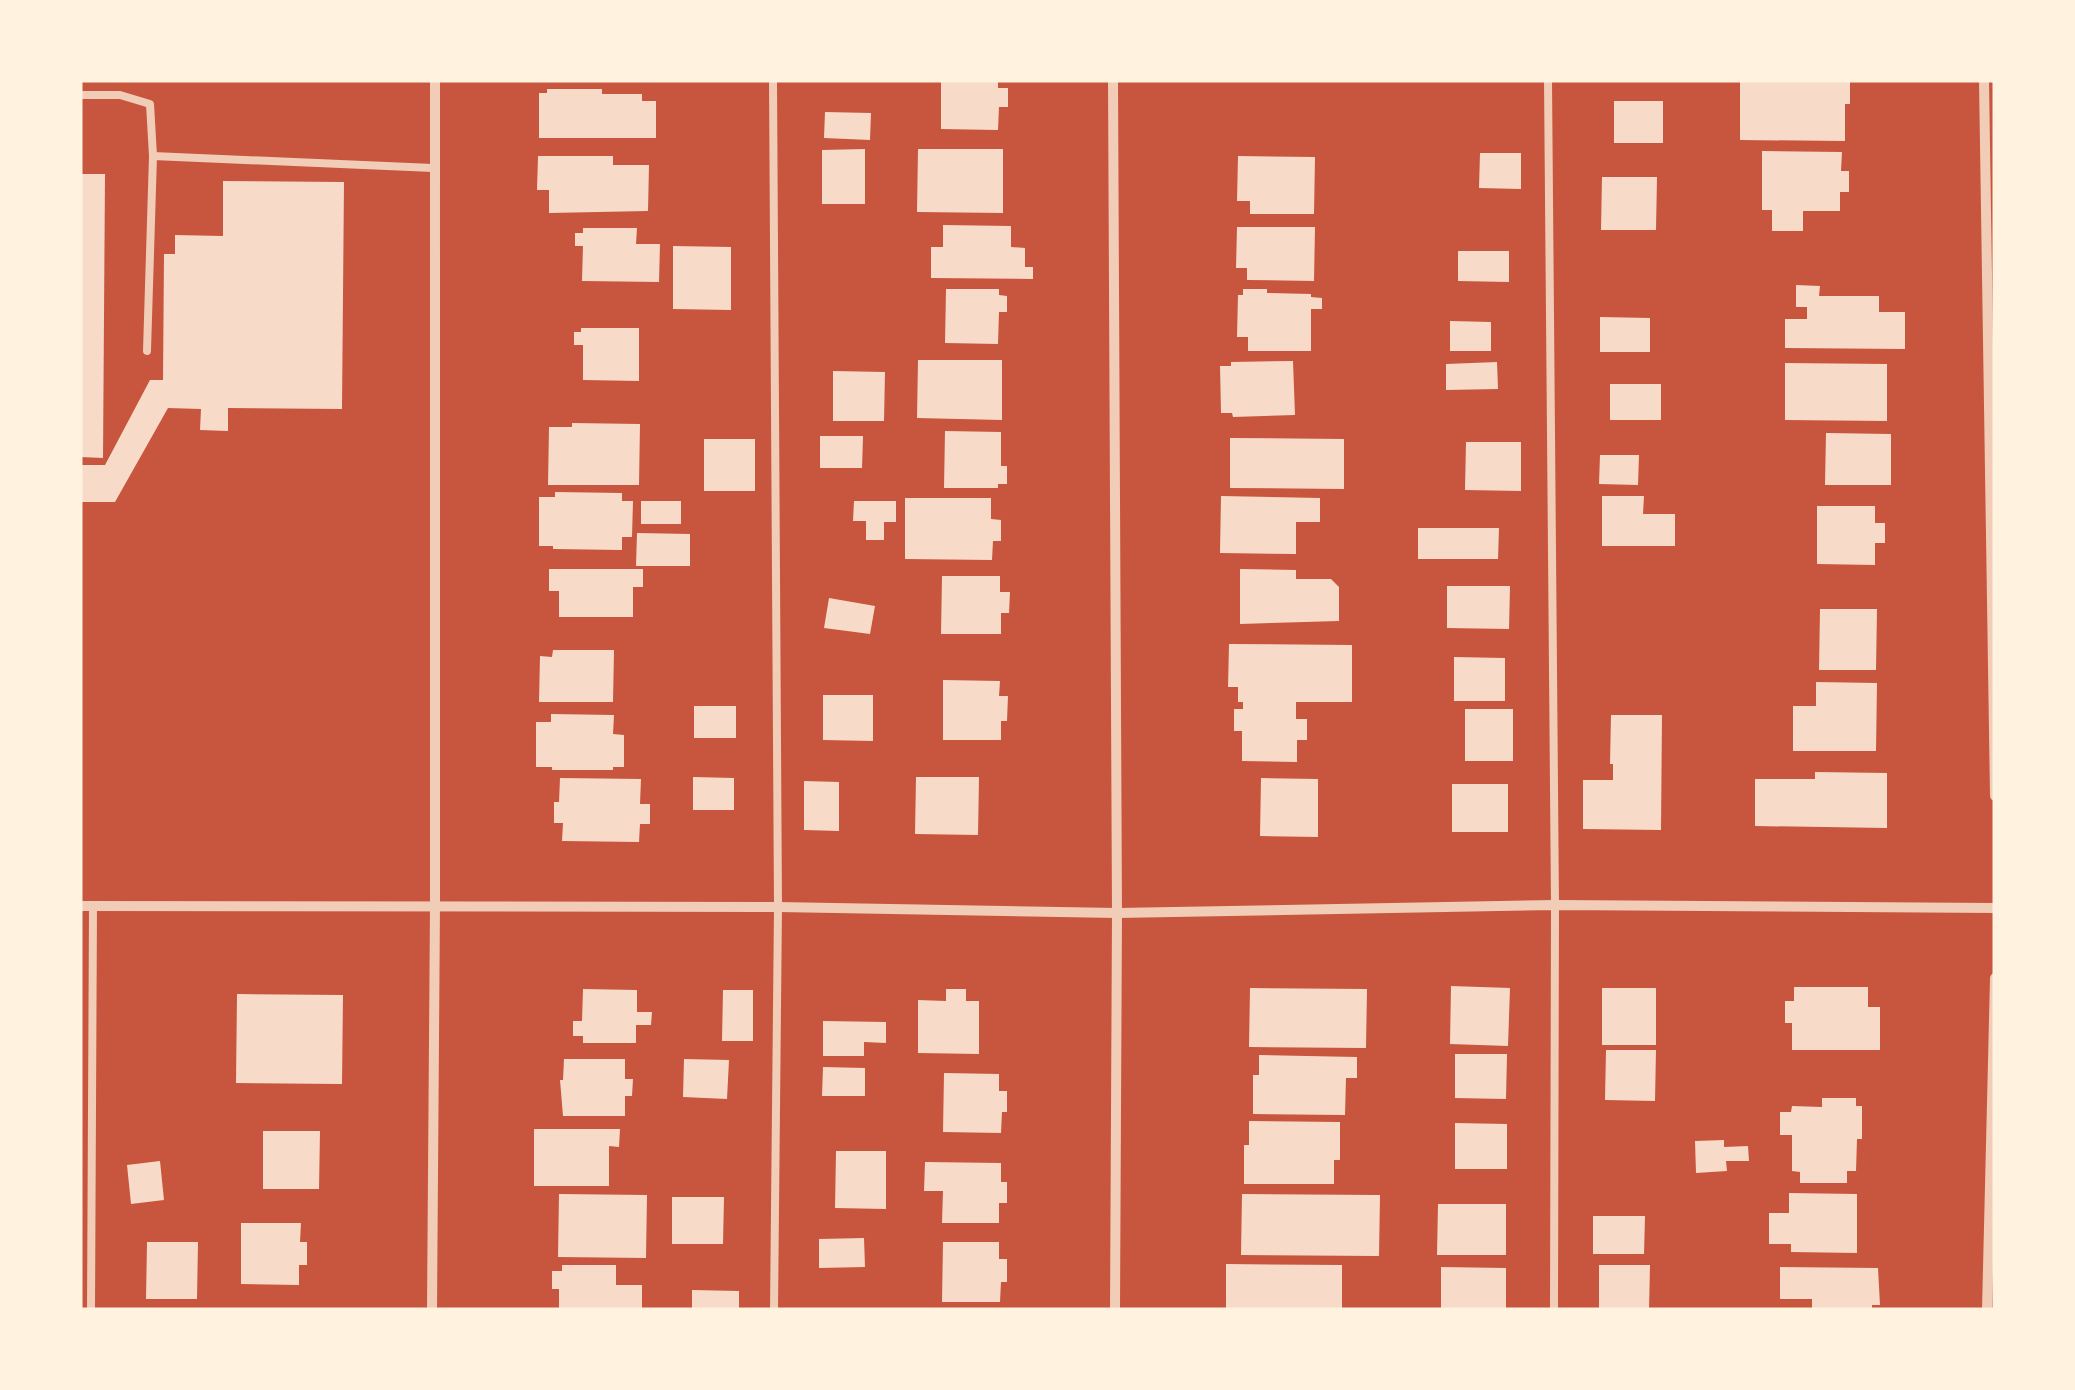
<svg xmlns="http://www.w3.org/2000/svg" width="2075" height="1390" font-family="'Noto Sans',sans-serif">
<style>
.building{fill:#f7dbc8}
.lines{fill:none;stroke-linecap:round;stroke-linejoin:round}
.service{stroke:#f1ccb7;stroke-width:8}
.minor{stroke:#f1ccb7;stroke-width:10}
</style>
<rect width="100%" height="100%" fill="#c8553d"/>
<g class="building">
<polygon points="941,80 998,80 998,88 1008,88 1008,107 999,107 998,130 941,129"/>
<polygon points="1740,80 1850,81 1850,104 1845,104 1845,141 1740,140"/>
<polygon points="547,89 602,89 602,94 642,94 642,101 656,101 656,138 539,138 539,93 547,93"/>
<rect x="1614" y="101" width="49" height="42"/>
<polygon points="825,112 871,113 870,140 824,138"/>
<polygon points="865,149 865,204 822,204 822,150"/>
<polygon points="918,149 1003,149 1003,213 917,212"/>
<polygon points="1762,151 1842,152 1841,171 1849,171 1849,192 1840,192 1840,211 1803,211 1803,231 1772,231 1772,210 1762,210"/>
<polygon points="1480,153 1521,153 1521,189 1479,188"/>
<polygon points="538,156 613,156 613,165 649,165 648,211 549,213 549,190 537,190"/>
<polygon points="1238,156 1315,157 1314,214 1250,214 1250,201 1237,201"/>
<polygon points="80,174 105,174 103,458 80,457"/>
<polygon points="1602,177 1657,177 1656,230 1601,230"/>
<polygon points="223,181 344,182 342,409 228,408 228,431 200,430 201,409 168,408 115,502 80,502 80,465 105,465 150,380 163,380 164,254 175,254 175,235 223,236"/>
<polygon points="943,225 1011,226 1011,247 1025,248 1025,267 1033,267 1033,279 931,278 931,247 943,247"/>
<polygon points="1237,227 1315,227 1314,281 1247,280 1247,268 1236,268"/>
<polygon points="583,228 637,228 636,244 660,244 659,282 582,281 583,246 575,246 575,233 583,233"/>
<polygon points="673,246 731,247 731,310 673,309"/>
<polygon points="1458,251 1509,251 1509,282 1458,281"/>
<polygon points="1796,285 1820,286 1819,296 1879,296 1879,312 1905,312 1905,349 1785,348 1785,319 1807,319 1807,307 1796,307"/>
<polygon points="946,289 999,289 999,295 1007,296 1007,312 999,312 998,344 945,343"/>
<polygon points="1243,289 1267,289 1267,293 1311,294 1311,297 1322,298 1322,309 1311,309 1311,351 1248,351 1248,337 1237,337 1238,295 1243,295"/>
<polygon points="1600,317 1650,318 1650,352 1600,352"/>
<polygon points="1450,321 1491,322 1491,351 1450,351"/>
<polygon points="581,328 639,328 639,381 583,380 583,345 574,345 574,332 581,332"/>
<polygon points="918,360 1002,360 1002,420 917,418"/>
<polygon points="1293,361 1295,415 1233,417 1232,413 1221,413 1220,366 1231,366 1231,362"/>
<polygon points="1497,362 1498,389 1446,390 1446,364"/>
<polygon points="1785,363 1887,364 1887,421 1785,420"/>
<polygon points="833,371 885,372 884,421 833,421"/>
<rect x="1610" y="384" width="51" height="36"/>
<polygon points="572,423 640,424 639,485 548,485 549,427 572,427"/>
<polygon points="945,431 1001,432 1001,466 1007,466 1007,484 998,484 998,488 944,488"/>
<polygon points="1826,433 1891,434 1891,485 1825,485"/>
<polygon points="820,436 863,436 862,468 820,468"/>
<polygon points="1230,438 1344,439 1344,489 1230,488"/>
<rect x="704" y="439" width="51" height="52"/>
<polygon points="1466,442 1521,442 1521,491 1465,490"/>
<polygon points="1600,455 1639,455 1638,485 1599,484"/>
<polygon points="555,492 622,493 622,501 633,501 632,537 622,537 622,550 553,549 553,546 539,546 539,497 555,497"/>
<polygon points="1221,496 1320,498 1320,522 1296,522 1296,554 1220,553"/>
<polygon points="1602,496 1644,496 1643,514 1675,514 1675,546 1602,546"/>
<polygon points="905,498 991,498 991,519 1001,520 1001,541 993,541 992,560 905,559"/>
<rect x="641" y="501" width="40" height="23"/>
<polygon points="854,501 896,501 896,522 884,522 884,540 866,540 866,521 853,521"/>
<polygon points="1817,506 1875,506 1875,523 1885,523 1885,543 1875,543 1875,565 1817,564"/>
<polygon points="1418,528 1499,528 1498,559 1418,559"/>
<polygon points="637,533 690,534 690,566 636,566"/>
<polygon points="549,569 643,569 643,587 633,587 633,617 559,617 559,591 549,591"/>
<polygon points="1240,569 1296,570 1296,579 1331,579 1339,587 1339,621 1240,624"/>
<polygon points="942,576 1000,576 1000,592 1010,592 1009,613 1001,613 1001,634 941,634"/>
<polygon points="1447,586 1510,586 1509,629 1447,628"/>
<polygon points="829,598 875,606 870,634 824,628"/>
<polygon points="1820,609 1877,609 1876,670 1819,670"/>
<polygon points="1229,644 1352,645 1352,702 1296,702 1296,719 1307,719 1307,740 1297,740 1297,762 1242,761 1242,731 1234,731 1234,709 1243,709 1243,702 1238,702 1238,687 1228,687"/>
<polygon points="553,650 614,650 613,702 539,702 540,656 552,657"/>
<polygon points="1454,657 1505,658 1505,701 1454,701"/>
<polygon points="943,680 1000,681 999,696 1008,696 1007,721 1001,721 1001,740 943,740"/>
<polygon points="1816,682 1877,683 1876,751 1793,751 1793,706 1816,706"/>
<polygon points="823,695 873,695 873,741 823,740"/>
<rect x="694" y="706" width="42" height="32"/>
<rect x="1465" y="709" width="48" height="52"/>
<polygon points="551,714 614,715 613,734 624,735 624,767 613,767 613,770 552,770 552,767 536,767 536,722 551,722"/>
<polygon points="1611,715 1662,715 1661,830 1583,829 1583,780 1613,780 1613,764 1610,764"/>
<polygon points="1815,772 1887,773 1887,828 1755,826 1755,779 1815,779"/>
<polygon points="693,777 734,778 734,810 693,810"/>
<polygon points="916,777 979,777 978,835 915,834"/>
<polygon points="560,778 641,779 640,804 650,804 650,824 640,824 639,842 562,841 563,823 554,823 554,802 559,802"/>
<polygon points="1261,778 1318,779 1318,837 1260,836"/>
<polygon points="804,781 839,782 839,831 804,830"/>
<rect x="1452" y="784" width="56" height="48"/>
<polygon points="1451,986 1510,988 1508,1046 1450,1044"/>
<polygon points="1794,987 1868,987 1868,1007 1880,1007 1880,1050 1792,1050 1792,1023 1785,1023 1785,1001 1794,1001"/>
<polygon points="1250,988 1367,989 1366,1048 1249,1047"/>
<rect x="1602" y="988" width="54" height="57"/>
<polygon points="583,989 637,990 637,1012 652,1012 651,1025 636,1025 636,1043 583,1043 583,1036 573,1036 573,1021 582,1021"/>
<polygon points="946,989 966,989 966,1001 979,1001 979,1054 918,1053 918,1000 946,1001"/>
<polygon points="723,990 753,990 753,1041 722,1041"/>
<polygon points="237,994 343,995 342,1084 236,1083"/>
<polygon points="823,1021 886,1022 886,1043 864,1042 864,1056 823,1056"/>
<polygon points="1606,1050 1656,1050 1655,1101 1605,1100"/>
<polygon points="1455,1054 1507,1054 1506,1099 1455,1098"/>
<polygon points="1259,1055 1357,1057 1357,1078 1346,1078 1345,1115 1253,1114 1253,1075 1259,1075"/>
<polygon points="564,1059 625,1059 625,1079 633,1079 632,1096 625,1096 625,1116 563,1116 560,1080 563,1080"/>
<polygon points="684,1059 729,1060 727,1099 683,1097"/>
<polygon points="823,1067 865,1068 865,1096 822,1096"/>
<polygon points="944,1073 999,1074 999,1091 1007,1091 1007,1112 1002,1112 1001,1133 943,1132"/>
<polygon points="1822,1098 1856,1098 1856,1106 1862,1106 1862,1139 1857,1139 1856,1171 1847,1171 1847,1183 1800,1183 1800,1172 1792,1171 1792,1135 1780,1135 1780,1112 1791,1112 1792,1106 1822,1107"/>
<polygon points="1249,1121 1340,1122 1340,1160 1334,1160 1334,1184 1244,1184 1244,1145 1249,1145"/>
<polygon points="1455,1123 1507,1124 1507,1169 1455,1169"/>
<polygon points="534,1129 620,1129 619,1147 609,1146 609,1186 534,1186"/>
<polygon points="263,1131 320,1131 319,1189 263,1189"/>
<polygon points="1724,1140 1724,1147 1748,1146 1749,1161 1726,1161 1727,1171 1696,1173 1695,1141"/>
<polygon points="836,1151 886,1151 886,1209 835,1208"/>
<polygon points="160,1161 164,1200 131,1204 127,1165"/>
<polygon points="925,1162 1001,1163 1001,1182 1007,1182 1007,1203 999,1203 999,1223 942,1223 943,1191 924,1191"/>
<polygon points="1789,1193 1857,1194 1857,1253 1791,1252 1791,1244 1769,1244 1769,1213 1789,1213"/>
<polygon points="559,1194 647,1195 646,1258 558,1257"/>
<polygon points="1242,1194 1380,1195 1379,1256 1241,1255"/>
<polygon points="672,1197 724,1197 723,1244 672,1244"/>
<polygon points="1438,1204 1506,1204 1506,1255 1437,1255"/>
<polygon points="1593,1216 1645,1216 1644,1254 1593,1254"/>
<polygon points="241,1223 301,1223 300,1242 307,1242 307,1265 299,1265 299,1285 241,1284"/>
<polygon points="864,1238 865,1267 819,1268 819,1239"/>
<polygon points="147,1242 198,1242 197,1299 146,1299"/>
<polygon points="943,1242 999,1242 999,1259 1007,1259 1007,1282 1001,1282 1000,1302 942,1302"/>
<polygon points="1226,1264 1342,1265 1342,1310 1226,1310"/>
<polygon points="562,1265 616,1265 616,1285 642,1285 642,1310 559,1310 559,1289 552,1289 552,1271 562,1271"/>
<polygon points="1599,1265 1650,1265 1649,1310 1599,1310"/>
<polygon points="1441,1267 1506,1268 1506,1310 1441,1310"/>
<polygon points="1780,1267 1878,1268 1880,1305 1872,1305 1872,1310 1812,1310 1812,1299 1780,1299"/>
<polygon points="692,1290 739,1291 739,1310 692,1310"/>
</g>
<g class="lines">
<g class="service">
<polyline points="773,80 778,907 774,1310"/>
<polyline points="1548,80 1555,905 1554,1310"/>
<polyline points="80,95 120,95 150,104 153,156 433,168"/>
<polyline points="147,351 153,156"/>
<polyline points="91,1310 93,906"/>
</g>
<g class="minor">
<polyline points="1113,80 1117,913 1115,1310"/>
<polyline points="1984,80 1995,796"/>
<polyline points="80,906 778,907 1117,913 1555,905 1995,908"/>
<polyline points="432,1310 435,905 435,80"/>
<polyline points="1987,1310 1995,978"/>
</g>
</g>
<rect width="2075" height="1390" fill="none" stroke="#fff3e0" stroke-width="165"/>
</svg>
